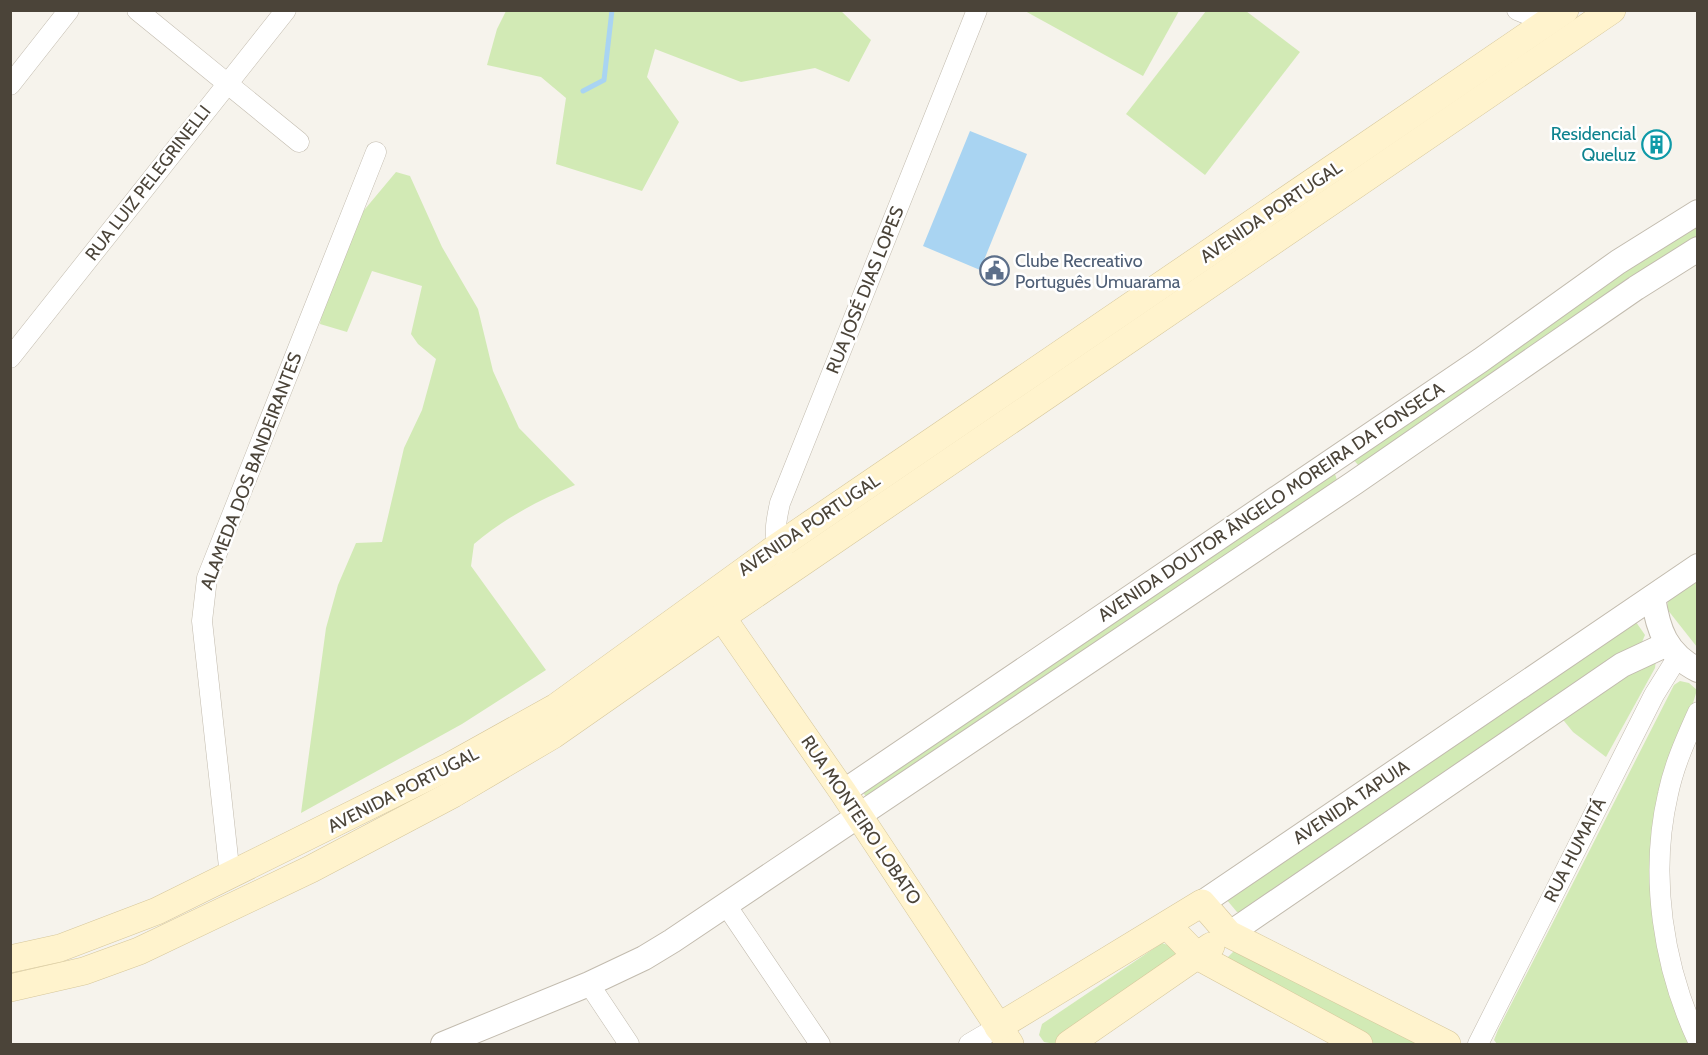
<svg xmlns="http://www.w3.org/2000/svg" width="1708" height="1055" font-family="Cabin,sans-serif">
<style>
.green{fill:#d2eab5}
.water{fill:#a9d4f2}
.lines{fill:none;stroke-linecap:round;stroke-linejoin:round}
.stream{stroke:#a9d4f2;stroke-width:5}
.minor-casing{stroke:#c2bbae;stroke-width:21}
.tertiary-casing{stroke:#c2bbae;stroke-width:26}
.secondary-casing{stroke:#d6c79b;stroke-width:28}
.minor{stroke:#fff;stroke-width:20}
.tertiary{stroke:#fff;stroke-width:24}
.secondary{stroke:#fff3cd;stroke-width:27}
.labels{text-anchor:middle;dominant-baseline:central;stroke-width:5;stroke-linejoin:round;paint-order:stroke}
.culture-label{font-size:18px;fill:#0d838f;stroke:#fff;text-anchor:end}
.street-label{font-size:18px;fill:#4b4439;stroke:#fff}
.service-label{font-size:18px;fill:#4e5e75;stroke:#fff;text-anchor:start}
</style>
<rect width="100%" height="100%" fill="#f6f3ec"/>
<g class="green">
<polygon points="506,11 841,11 871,40 849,82 815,68 741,82 655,49 647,77 679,122 642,191 556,164 566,98 541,77 487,65 497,29"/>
<polygon points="1025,11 1179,11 1143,76"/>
<polygon points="1206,11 1246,11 1300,52 1205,175 1126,114"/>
<path d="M 396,172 L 410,176 L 442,247 L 478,309 L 493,371 L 519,428 L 575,485 C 537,501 505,518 474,544 L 471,566 L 546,670 L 462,724 L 301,813 L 326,628 L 338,585 L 356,543 L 382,542 L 404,448 L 422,410 L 436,359 L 418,344 L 411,334 L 422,286 L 372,271 L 347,332 L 320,324 L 323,303 L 350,227 Z"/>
<polygon points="1697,225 1697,240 1359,466 1352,458 1621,270"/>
<polygon points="1334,471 1338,483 869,801 860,788"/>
<polygon points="1697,580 1697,647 1667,609 1668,600"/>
<polygon points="1630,620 1636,622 1645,635 1642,642 1240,912 1237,912 1226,899"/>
<polygon points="1644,657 1656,660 1655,668 1606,757 1573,732 1560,716"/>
<polygon points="1680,681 1689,683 1697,690 1655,828 1691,1044 1497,1044 1494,1040 1498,1030 1674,685"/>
<path d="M 1162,943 C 1172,946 1176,950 1177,960 L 1173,965 L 1055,1044 L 1044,1042 L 1039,1035 L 1042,1024 Z"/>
<polygon points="1236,949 1430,1044 1374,1044 1227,969 1226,959"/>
</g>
<polygon class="water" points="970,131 1027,154 980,270 923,246"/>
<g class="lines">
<polyline class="stream" points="583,91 604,80 612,10"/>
<defs>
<g id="minor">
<polyline points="137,10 299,142"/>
<polyline points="1517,10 1548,23"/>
<polyline points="10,85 69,10"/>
<polyline points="10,358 286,10"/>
<path d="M 782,555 C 772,539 776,521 780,503 L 977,10"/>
<path d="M 1698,712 C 1686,739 1674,765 1668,794 C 1649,876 1663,966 1698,1041"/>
<polyline points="230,876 202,621 207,578 376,152"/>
<polyline points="726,905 820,1044"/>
<polyline points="589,984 629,1044"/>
<polyline points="969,1044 998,1027"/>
<polyline points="1478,1044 1654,695 1677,658"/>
</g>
<g id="tertiary">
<path d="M 1653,597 C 1658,630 1666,654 1698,670"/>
<polyline points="843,792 1481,360 1618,262 1698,212"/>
<polyline points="1202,903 1698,566"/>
<polyline points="1229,934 1622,665 1665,645"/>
<polyline points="443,1044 589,984 644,958 672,941 1354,483 1636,288 1698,249"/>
</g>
<g id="secondary">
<polyline points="712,603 843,792 1010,1044"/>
<polyline points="1167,925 1197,956 1359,1044"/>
<polyline points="10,959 60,948 157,911 450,766 556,707 777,547 1565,10"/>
<polyline points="10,988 84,971 139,951 311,869 453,794 553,735 722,617 1612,10"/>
<polyline points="998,1027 1202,903 1229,934 1447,1044"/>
<polyline points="1069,1044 1211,946"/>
</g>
</defs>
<use href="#minor" class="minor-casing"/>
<use href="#tertiary" class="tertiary-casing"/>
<use href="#secondary" class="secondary-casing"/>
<use href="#minor" class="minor"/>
<use href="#tertiary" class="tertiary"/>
<use href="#secondary" class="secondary"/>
</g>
<defs>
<symbol id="building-ring" viewBox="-11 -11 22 22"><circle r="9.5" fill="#fff" stroke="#0f9aa8" stroke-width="1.5"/><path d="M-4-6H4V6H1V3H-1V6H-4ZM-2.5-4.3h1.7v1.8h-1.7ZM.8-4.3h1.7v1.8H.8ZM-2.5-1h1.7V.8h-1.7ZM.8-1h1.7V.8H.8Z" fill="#0f9aa8"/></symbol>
<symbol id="civic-ring" viewBox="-11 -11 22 22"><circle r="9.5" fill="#fff" stroke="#5c6f8a" stroke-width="1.5"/><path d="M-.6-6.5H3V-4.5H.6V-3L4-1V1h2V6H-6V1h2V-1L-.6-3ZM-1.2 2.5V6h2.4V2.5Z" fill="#5c6f8a"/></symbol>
</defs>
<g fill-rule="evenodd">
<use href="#building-ring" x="1640" y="128" width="33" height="33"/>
<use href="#civic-ring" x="978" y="254" width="33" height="33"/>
</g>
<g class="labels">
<g class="culture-label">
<text x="1636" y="134">Residencial<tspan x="1636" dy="21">Queluz</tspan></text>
</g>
<g class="street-label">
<text transform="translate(148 183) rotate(-52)">RUA LUIZ PELEGRINELLI</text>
<text transform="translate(1271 212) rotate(-34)">AVENIDA PORTUGAL</text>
<text transform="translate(865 290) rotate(-68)">RUA JOSÉ DIAS LOPES</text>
<text transform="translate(251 471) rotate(-69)">ALAMEDA DOS BANDEIRANTES</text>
<text transform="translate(1271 502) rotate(-34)">AVENIDA DOUTOR ÂNGELO MOREIRA DA FONSECA</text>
<text transform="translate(809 525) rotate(-34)">AVENIDA PORTUGAL</text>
<text transform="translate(403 790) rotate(-27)">AVENIDA PORTUGAL</text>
<text transform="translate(1351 802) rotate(-34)">AVENIDA TAPUIA</text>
<text transform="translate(861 820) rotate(56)">RUA MONTEIRO LOBATO</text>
<text transform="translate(1575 850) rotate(-63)">RUA HUMAITÁ</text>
</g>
<g class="service-label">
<text x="1015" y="261">Clube Recreativo<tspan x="1015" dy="21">Português Umuarama</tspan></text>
</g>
</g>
<rect width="1708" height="1055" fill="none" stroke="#4b4439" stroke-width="24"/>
</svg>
